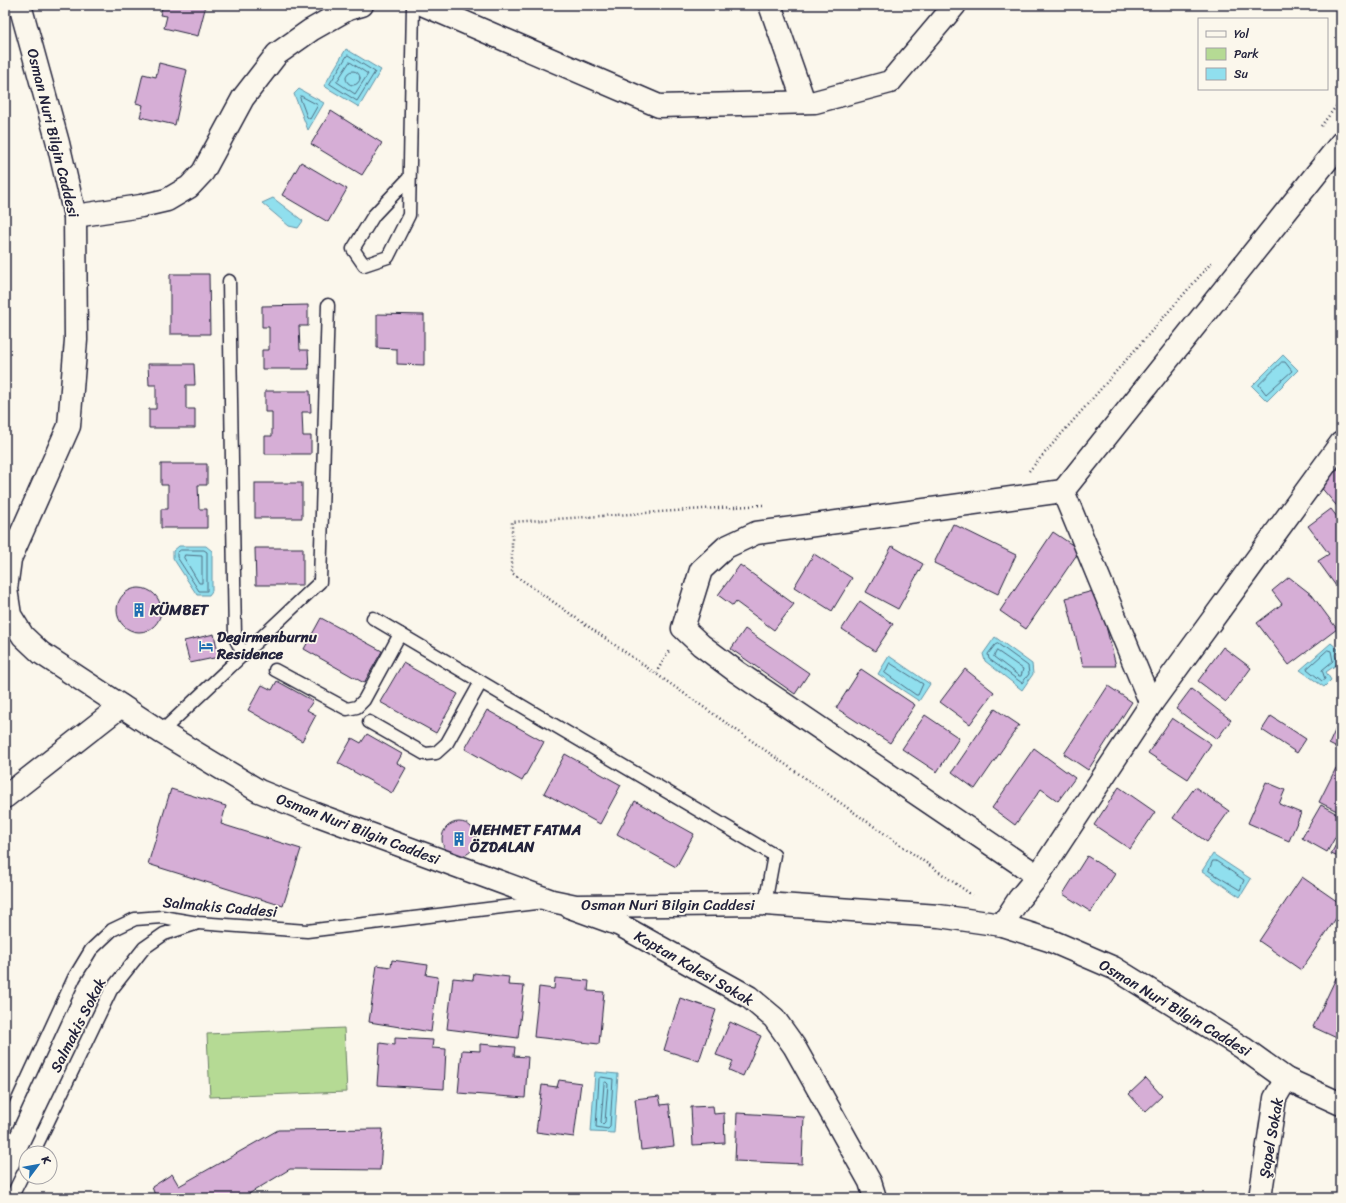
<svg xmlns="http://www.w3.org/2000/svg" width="1346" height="1203" font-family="Sriracha,sans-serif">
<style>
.green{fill:#b5da94;stroke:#6c7e68}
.water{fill:#90dfee;stroke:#6493a6}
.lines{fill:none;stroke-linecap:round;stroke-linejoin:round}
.shore{stroke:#4e6e83;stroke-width:1}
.building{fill:#d6aed6;stroke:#22223b}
.lane-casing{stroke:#22223b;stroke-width:15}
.street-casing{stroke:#22223b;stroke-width:25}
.secondary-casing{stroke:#22223b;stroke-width:25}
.path{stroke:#22223b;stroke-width:2.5;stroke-dasharray:1 3;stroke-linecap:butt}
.lane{stroke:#fbf7ec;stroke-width:12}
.street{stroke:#fbf7ec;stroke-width:22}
.secondary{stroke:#fbf7ec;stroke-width:22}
.labels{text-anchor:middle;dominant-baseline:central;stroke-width:3.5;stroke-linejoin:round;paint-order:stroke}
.street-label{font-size:15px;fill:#22223b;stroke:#fbf7ec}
.poi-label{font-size:15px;font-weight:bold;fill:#22223b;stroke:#fbf7ec;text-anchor:start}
</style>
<rect width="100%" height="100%" fill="#fbf7ec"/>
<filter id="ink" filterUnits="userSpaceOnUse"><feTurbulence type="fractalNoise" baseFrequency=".025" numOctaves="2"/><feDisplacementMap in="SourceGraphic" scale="8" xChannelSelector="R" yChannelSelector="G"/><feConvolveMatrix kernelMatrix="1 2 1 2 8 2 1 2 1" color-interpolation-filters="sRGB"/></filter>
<g filter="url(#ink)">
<polygon class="green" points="344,1028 347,1092 210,1097 207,1034"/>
<g class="water">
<polygon points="346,49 381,70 359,107 324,86"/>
<polygon points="299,89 324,103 308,130 294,94"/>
<polygon points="273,198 303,221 298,228 289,226 262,203"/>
<polygon points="1283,355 1298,370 1267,401 1252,386"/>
<polygon points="179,546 206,546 212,551 212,591 209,595 197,595 173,558 173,551"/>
<polygon points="995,637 1032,664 1033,674 1022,690 985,661 983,654"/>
<polygon points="1331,643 1338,649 1335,655 1339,663 1326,672 1331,680 1324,687 1300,670"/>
<polygon points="889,656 930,684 919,701 878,674"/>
<polygon points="1213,854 1251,879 1240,897 1202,871"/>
<polygon points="595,1072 618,1074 614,1133 591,1132"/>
</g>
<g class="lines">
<g class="shore">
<polygon points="348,55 375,72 357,101 330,84"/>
<polygon points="350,62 368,74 355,94 337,82"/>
<circle cx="353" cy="78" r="7"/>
<polygon points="301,96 318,105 310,119 307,117 300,98"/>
<polygon points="1282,362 1285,362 1292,371 1266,394 1259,385"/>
<polygon points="181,550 204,550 207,552 207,591 199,591 177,557 177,553"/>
<polygon points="185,555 202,556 202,583 199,583 184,558"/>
<polygon points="998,644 1028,666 1029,674 1022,683 989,659 988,654 995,645"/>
<polygon points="1328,650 1331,651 1333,661 1322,670 1325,679 1322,681 1307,669"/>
<polygon points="997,651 1023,669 1021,676 1019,676 994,657"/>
<polygon points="890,663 923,684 918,695 916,695 885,673"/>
<polygon points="1213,861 1216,861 1244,880 1240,890 1209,871"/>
<polygon points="601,1077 613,1079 610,1127 608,1129 596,1127 599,1079"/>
<polygon points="606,1082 608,1084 605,1122 603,1124 601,1122 604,1084"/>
</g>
</g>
<g class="building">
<polygon points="163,5 206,5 198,36 164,28 167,16 160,15"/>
<polygon points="159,63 187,70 175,125 140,117 143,105 136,103 143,74 156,77"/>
<polygon points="331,111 382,143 362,175 311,144"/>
<polygon points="301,162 347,189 328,222 282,195"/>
<polygon points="170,274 209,274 210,334 170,334"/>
<polygon points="308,305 308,326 299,326 300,350 308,350 309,369 262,369 262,350 269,350 269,327 262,327 262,306"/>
<polygon points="377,314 424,315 424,365 397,364 397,349 377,348"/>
<polygon points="148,364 194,364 195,385 186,385 186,409 195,409 195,428 149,428 149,409 156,409 156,385 149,385"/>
<polygon points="265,391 310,391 311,412 302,412 303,436 311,436 311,454 265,454 265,436 272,436 272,412 265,412"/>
<polygon points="161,464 207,464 207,485 198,485 199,509 207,509 207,528 161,528 161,509 168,509 168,485 161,485"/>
<polygon points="1341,467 1341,511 1319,485"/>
<rect x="255" y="483" width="47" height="35"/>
<polygon points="1331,509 1341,522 1341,593 1318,561 1329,554 1308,526"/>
<polygon points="953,524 1016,555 998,594 934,563"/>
<polygon points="1053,532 1080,550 1026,629 1000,611"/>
<polygon points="892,546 923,564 898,609 866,592"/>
<polygon points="255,548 303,548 303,585 256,585"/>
<polygon points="814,554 852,578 832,611 794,587"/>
<polygon points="740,565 794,604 774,630 736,602 733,606 718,595"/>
<polygon points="1289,577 1312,595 1337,629 1289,665 1257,623 1282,604 1272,591"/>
<circle cx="139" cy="610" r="22"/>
<polygon points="1097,590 1116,666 1083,666 1066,598"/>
<polygon points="860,601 893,624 875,651 842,629"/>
<polygon points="321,618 382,651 364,683 304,649"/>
<polygon points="745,629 809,673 795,694 731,649"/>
<polygon points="214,634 219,657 190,663 184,641"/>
<polygon points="1223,647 1251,668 1226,702 1198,681"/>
<polygon points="403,663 458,694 436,733 380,702"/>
<polygon points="861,669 915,705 890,743 836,708"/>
<polygon points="965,669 994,692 970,724 940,702"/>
<polygon points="277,681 313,701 307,710 316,715 302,741 248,710 262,685 272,690"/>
<polygon points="1108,686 1132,702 1088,770 1064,754"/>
<polygon points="1191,689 1231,720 1217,739 1176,709"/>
<polygon points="995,709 1019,725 975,789 952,772"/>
<polygon points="487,710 544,742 522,781 465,749"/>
<polygon points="925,715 959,738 937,772 902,749"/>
<polygon points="1271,716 1306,739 1297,753 1262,730"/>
<polygon points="1172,718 1211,744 1188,779 1148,753"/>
<polygon points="1338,724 1341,726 1341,750 1329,744"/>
<polygon points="367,734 402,754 397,763 406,768 392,793 338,763 352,738 361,743"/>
<polygon points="1034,748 1075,778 1058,801 1041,789 1015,825 992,808"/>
<polygon points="565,754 621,785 600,824 544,793"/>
<polygon points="1336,768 1341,770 1341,813 1319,802"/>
<polygon points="1266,782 1285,790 1279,804 1301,813 1289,841 1248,823"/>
<polygon points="1119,787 1155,812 1130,849 1094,825"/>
<polygon points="1195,787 1229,811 1207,842 1173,818"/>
<polygon points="171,789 226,806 221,824 301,849 283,906 148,864"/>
<polygon points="635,801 694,834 676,867 617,834"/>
<polygon points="1321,805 1341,816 1341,827 1327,852 1302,838"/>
<circle cx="459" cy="839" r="17"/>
<polygon points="1341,835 1341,858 1331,854"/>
<polygon points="1087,856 1115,874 1091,912 1063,894"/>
<polygon points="1302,877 1341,904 1341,911 1301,970 1259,941"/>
<polygon points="392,960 428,965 426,975 438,977 431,1032 369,1022 377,965 391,967"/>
<polygon points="474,973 509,977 508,985 524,986 518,1038 447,1029 453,978 473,980"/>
<polygon points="555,978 589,981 588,991 604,992 599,1044 534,1037 539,987 554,989"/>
<polygon points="1336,978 1341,980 1341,1040 1313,1027"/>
<polygon points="680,998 716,1010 699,1061 664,1050"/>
<polygon points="730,1022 761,1036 743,1076 729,1070 733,1061 716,1055"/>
<polygon points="395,1038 433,1040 432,1048 446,1049 444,1089 377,1085 380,1043 395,1045"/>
<polygon points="480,1044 515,1047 514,1056 528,1057 525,1098 458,1093 462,1050 480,1051"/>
<polygon points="1146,1078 1162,1096 1145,1112 1129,1094"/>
<polygon points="559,1080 581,1083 574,1137 536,1132 542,1085 557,1087"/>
<polygon points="659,1096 661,1105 669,1104 674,1146 641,1150 635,1099"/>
<polygon points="713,1106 714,1114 724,1113 725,1143 693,1145 691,1107"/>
<polygon points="737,1113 804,1117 802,1164 735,1161"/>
<polygon points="383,1129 380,1170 290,1169 242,1198 156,1198 152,1187 172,1174 179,1186 278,1130"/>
</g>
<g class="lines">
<defs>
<g id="lane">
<polyline points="409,178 374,215 353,249 364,265 388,257 409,215 413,5"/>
<polyline points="229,281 235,638 244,655"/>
<polyline points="373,618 774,855 765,904"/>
<polyline points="275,670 347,709 357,707 364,700 400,634"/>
<polyline points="369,722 425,754 436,753 447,743 481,682"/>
<polyline points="161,732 320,582 328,305"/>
<polyline points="5,1128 74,978 91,950 112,930 135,919 162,917 198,923 307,931 544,902"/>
<polyline points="33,1153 111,990 144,948 164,934 195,924"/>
<polyline points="11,1198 26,1168"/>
</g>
<g id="street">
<polyline points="424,5 659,106 815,102 890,82 955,5"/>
<polyline points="770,5 804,102"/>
<polyline points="75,216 141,206 167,200 189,187 203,172 243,98 277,54 311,30 348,9 362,5"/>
<polyline points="1151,704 1063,491 1341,143"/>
<polyline points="5,797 121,706"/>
<polyline points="1038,876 737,672 701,645 683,628 701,570 726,547 756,533 1063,491"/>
<polyline points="570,907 620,925 749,997 774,1018 794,1046 870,1182 875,1198"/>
<polyline points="1260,1198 1275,1098 1286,1079"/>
</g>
<g id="secondary">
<polyline points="20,5 58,143 75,216 76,340 69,426 10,559 6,589 10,615 23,636 41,653 161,732 259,791 318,815 552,901 576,906 765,904 939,916 1002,925 1049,940 1114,968 1243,1048 1286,1079 1341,1104"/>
<polyline points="1002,925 1019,899 1038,876 1151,704 1341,443"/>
</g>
</defs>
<use href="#lane" class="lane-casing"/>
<use href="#street" class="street-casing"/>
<use href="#secondary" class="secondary-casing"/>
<g class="path">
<polyline points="1321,126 1341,100"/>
<polyline points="1029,471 1212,262"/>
<polyline points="763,505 512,522 512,573 972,895"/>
<polyline points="656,673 670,649"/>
</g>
<use href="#lane" class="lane"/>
<use href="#street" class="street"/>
<use href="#secondary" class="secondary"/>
</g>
</g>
<defs>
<symbol id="building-bare" viewBox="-9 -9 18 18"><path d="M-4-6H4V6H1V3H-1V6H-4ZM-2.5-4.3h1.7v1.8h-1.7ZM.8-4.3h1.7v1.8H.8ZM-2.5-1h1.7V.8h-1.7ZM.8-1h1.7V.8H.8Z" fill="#1f6fb2" stroke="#fbf7ec" stroke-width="2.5" paint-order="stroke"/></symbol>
<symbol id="hotel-bare" viewBox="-9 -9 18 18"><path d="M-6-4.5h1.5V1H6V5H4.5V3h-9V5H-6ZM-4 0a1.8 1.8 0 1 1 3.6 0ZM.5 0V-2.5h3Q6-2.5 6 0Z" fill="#1f6fb2" stroke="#fbf7ec" stroke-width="2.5" paint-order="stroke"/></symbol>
</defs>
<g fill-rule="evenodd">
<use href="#building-bare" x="129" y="600" width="20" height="20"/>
<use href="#hotel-bare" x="196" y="636" width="20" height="20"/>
<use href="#building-bare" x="449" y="829" width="20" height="20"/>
</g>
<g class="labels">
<g class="street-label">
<text transform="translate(53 133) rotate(76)">Osman Nuri Bilgin Caddesi</text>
<text transform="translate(358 829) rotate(21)">Osman Nuri Bilgin Caddesi</text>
<text x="668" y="905">Osman Nuri Bilgin Caddesi</text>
<text transform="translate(220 907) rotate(5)">Salmakis Caddesi</text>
<text transform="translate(694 968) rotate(30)">Kaptan Kalesi Sokak</text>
<text transform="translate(1175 1008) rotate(31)">Osman Nuri Bilgin Caddesi</text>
<text transform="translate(78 1025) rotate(-63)">Salmakis Sokak</text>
<text transform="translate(1271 1138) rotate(-80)">Şapel Sokak</text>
</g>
<g class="poi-label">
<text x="150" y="610">KÜMBET</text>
<text x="217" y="637">Degirmenburnu<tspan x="217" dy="17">Residence</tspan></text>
<text x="470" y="830">MEHMET FATMA<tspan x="470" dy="17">ÖZDALAN</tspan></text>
</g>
</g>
<rect width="1346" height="1203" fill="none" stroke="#fbf7ec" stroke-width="20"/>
<rect x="10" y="10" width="1326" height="1183" fill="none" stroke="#22223b" stroke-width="1.5" filter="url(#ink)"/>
<rect x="1198" y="18" width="130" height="72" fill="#fbf7ec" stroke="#a4a2a5"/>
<rect x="1206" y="31" width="20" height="6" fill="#fbf7ec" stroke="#a4a2a5"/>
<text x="1234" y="38" font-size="12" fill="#22223b">Yol</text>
<rect x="1206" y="48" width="20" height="12" fill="#b5da94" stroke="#a4a2a5"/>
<text x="1234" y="58" font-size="12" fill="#22223b">Park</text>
<rect x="1206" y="68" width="20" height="12" fill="#90dfee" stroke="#a4a2a5"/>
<text x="1234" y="78" font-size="12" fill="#22223b">Su</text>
<g transform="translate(38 1165) rotate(58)"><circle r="19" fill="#fbf7ec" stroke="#a4a2a5"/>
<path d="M0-3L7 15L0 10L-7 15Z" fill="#1f6fb2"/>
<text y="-6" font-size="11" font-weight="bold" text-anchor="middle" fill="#22223b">K</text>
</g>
</svg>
